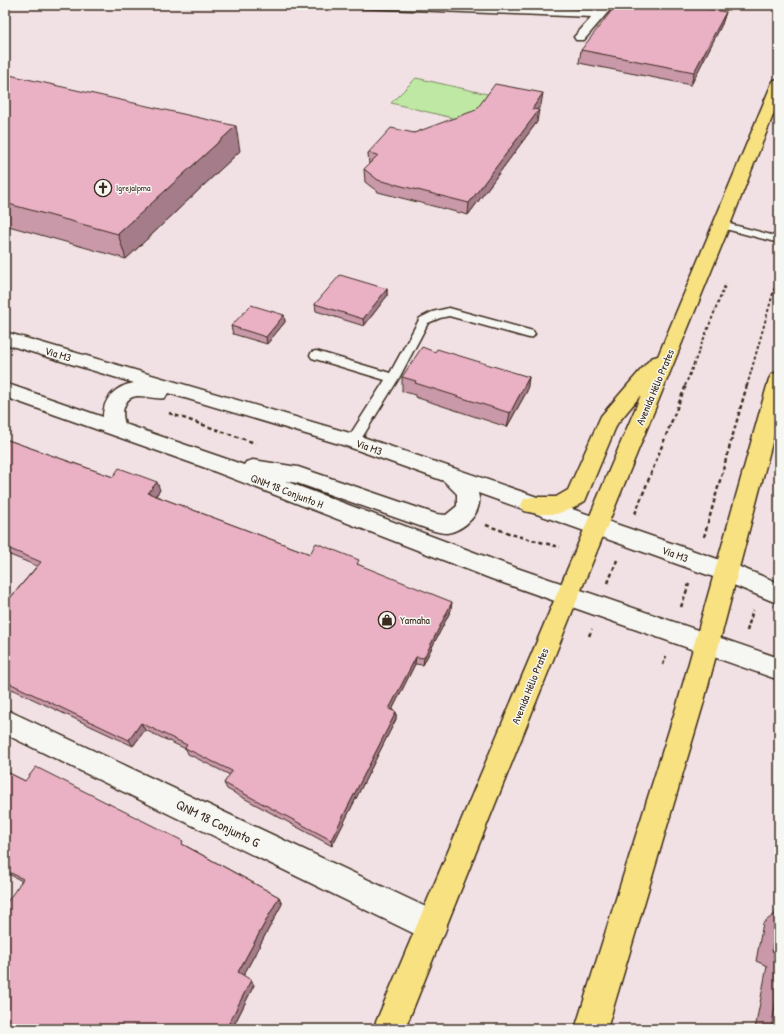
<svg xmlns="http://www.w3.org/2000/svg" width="784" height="1034" font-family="'Patrick Hand',sans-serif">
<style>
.green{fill:#bee8a4;stroke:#7c8961}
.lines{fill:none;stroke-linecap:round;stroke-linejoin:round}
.service-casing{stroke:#3b2a1e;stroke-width:3}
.minor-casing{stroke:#3b2a1e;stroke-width:3}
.secondary-casing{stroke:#3b2a1e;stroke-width:3}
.primary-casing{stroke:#3b2a1e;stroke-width:3}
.path-far1{stroke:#3b2a1e;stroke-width:2;stroke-dasharray:3 2.5;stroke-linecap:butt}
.path{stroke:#3b2a1e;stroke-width:2.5;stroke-dasharray:4 3;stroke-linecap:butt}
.service{fill:#f6f6f2;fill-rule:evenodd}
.minor{fill:#f6f6f2;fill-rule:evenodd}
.secondary{fill:#f6f6f2;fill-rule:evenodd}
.primary{fill:#f8e181;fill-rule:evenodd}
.wall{fill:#c998a9;stroke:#3b2a1e}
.shaded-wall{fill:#a47c8a;stroke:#3b2a1e}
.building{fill:#eab1c5;stroke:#3b2a1e}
.labels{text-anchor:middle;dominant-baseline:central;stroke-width:3;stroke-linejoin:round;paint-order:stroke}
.far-poi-label{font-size:9px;fill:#3b2a1e;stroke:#f6f6f2;text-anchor:start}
.street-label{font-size:11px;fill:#3b2a1e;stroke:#f6f6f2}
.poi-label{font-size:11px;fill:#3b2a1e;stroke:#f6f6f2;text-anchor:start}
.near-street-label{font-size:13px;fill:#3b2a1e;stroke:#f6f6f2}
</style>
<rect width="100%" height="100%" fill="#f2e1e4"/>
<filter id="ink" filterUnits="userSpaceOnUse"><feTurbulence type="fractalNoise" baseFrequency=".025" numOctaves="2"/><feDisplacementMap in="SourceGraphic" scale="8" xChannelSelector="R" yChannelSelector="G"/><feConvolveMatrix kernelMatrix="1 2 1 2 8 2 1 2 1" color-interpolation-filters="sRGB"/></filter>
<g filter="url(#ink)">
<polygon class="green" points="416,78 496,96 473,123 391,103"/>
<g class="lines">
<defs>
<g id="service">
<polygon points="722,222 779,237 779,243 718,227 717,225 718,223"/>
<polygon points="449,308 533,331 535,334 533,337 529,338 449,316 440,318 428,323 399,378 358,444 353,446 348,444 346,441 348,438 385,380 312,358 310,355 312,352 316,351 390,373 420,318 432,312"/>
</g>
<g id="minor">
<polygon points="354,5 454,5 598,10 602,5 614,5 584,40 576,40 574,37 592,17 360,8 356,7"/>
<polygon points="5,709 443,915 447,926 443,937 432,941 421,937 5,734"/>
</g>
<path id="secondary" d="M 5,332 L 360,436 L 735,565 L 779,583 L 779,604 L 719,579 L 478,493 C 484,513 464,530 447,533 C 441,533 434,531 428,529 L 297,483 L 285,481 L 508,565 L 779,658 L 779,680 L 492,579 L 203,467 L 5,397 L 5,383 L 103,417 C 103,398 116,386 134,383 L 5,344 ZM 168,393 L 346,446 L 444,481 L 457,494 L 457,506 L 446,515 L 436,514 L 298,467 L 253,460 L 246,462 L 244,465 L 125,424 C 123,418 122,411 125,405 C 132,388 152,401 165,398 Z"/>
<g id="primary">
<polygon points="779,79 779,100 730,225 579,595 405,1029 373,1029 641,395 617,424 585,501 574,508 556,514 538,514 524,511 521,505 524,499 532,497 556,497 568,490 601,416 651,358 658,356 772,83 774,80"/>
<polygon points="779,372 779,416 703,705 607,1029 575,1029 677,705 769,379 772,374"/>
</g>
</defs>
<use href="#service" class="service-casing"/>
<use href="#minor" class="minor-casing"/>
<use href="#secondary" class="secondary-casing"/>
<use href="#primary" class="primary-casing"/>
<g class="path-far1">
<polyline points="685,386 726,283"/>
<polyline points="747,386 779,272"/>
</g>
<g class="path">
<polyline points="169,413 255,443"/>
<polyline points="635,514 686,385"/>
<polyline points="486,525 517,536 560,547"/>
<polyline points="704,537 747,385"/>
<polyline points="608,583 617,560"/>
<polyline points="681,607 689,584"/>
<polyline points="747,631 753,610"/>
<polyline points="589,636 592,629"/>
<polyline points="663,665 666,656"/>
</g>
<use href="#service" class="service"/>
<use href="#minor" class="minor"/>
<use href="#secondary" class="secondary"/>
<use href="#primary" class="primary"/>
</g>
<g class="wall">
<polygon points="726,12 722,24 691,85 579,63 581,50"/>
<polygon points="5,74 240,151 126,259 5,225"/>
<polygon points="541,105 537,110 537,122 468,215 378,192 365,182 364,169 369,165 368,153 414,133"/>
<polygon points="387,289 387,296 364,326 316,311 315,304"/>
<polygon points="284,315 285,322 267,344 233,334 231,326"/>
<polygon points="435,352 529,377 527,391 507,427 415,397 415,395 402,391 402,377"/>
<polygon points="5,439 113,477 160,490 156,496 310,554 359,565 451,610 423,665 415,664 392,710 396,712 396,719 332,846 227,789 224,783 230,775 188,754 186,749 145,730 133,746 5,686 5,604 37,566 5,553"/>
<polygon points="5,771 25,781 186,846 279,897 282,904 243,976 254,985 232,1029 5,1029 22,881 5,872"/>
<polygon points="779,893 779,1029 755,1029 767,966 756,961 763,923 775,914"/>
</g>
<g class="shaded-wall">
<polygon points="726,12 722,24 691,85 694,72"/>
<polygon points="543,93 541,105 530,121 532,109"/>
<polygon points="539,110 537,122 468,215 469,203"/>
<polygon points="236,126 240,151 126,259 118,234"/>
<polygon points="387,289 387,296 364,326 363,319"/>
<polygon points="284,315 285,322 267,344 266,337"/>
<polygon points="529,377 527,391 507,427 510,413"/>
<polygon points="157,482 160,490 151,501 148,493"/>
<polygon points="452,602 451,610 423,665 424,658"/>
<polygon points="416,657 415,664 389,716 389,709"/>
<polygon points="396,712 396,719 332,846 331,840"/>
<polygon points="141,723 145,730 133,746 129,740"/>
<polygon points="279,897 282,904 242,978 238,972"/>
<polygon points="251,980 254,985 232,1029 226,1029"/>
</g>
<g class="building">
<polygon points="616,5 687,5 726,12 694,72 581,50"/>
<polygon points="5,74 236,126 118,234 5,203"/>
<polygon points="495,84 543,93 532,109 539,110 469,203 378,180 364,169 378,155 368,153 391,128 414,133 476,110"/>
<polygon points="340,275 387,289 363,319 315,304"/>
<polygon points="251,305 284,315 266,337 231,326"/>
<polygon points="422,347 435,352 437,349 529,377 510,413 415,383 416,381 402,377"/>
<polygon points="5,439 113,477 119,468 157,482 148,493 310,554 316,543 359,560 357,564 452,602 424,658 416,657 389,709 396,712 331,840 224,783 232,771 185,748 187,745 141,723 129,740 5,681 5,604 41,562 5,547"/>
<polygon points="36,767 183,841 182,844 279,897 238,972 251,980 226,1029 5,1029 5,905 23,879 5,870 5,771 25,781"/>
<polygon points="779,912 779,955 772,951"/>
<polygon points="779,984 779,1029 771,1029"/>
</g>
</g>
<defs>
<symbol id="church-ring" viewBox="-11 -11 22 22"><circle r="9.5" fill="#f6f6f2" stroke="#3b2a1e" stroke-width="1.5"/><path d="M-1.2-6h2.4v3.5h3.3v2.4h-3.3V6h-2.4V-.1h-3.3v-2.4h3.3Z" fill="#3b2a1e"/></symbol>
<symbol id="shop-ring" viewBox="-11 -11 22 22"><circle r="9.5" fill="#f6f6f2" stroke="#3b2a1e" stroke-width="1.5"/><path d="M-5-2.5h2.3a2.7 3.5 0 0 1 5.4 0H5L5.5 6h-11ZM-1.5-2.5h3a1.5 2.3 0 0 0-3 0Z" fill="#3b2a1e"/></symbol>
</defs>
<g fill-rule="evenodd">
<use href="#church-ring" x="93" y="178" width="20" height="20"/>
<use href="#shop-ring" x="377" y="610" width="20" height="20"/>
</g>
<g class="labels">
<g class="far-poi-label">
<text x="116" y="188">IgrejaIpma</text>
</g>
<g class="street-label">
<text transform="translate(58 354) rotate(17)">Via M3</text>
<text transform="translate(655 387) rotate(-67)">Avenida Hélio Prates</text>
<text transform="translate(369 447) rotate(20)">Via M3</text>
<text transform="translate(287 491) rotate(21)">QNM 18 Conjunto H</text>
<text transform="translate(675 554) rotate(20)">Via M3</text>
<text transform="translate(530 686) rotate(-68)">Avenida Hélio Prates</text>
</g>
<g class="poi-label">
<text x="400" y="620">Yamaha</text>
</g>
<g class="near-street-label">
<text transform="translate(218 823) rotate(26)">QNM 18 Conjunto G</text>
</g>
</g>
<rect width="784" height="1034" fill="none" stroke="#f6f6f2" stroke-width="20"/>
<rect x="10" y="10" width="764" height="1014" fill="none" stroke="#3b2a1e" stroke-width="1.5" filter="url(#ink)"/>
</svg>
